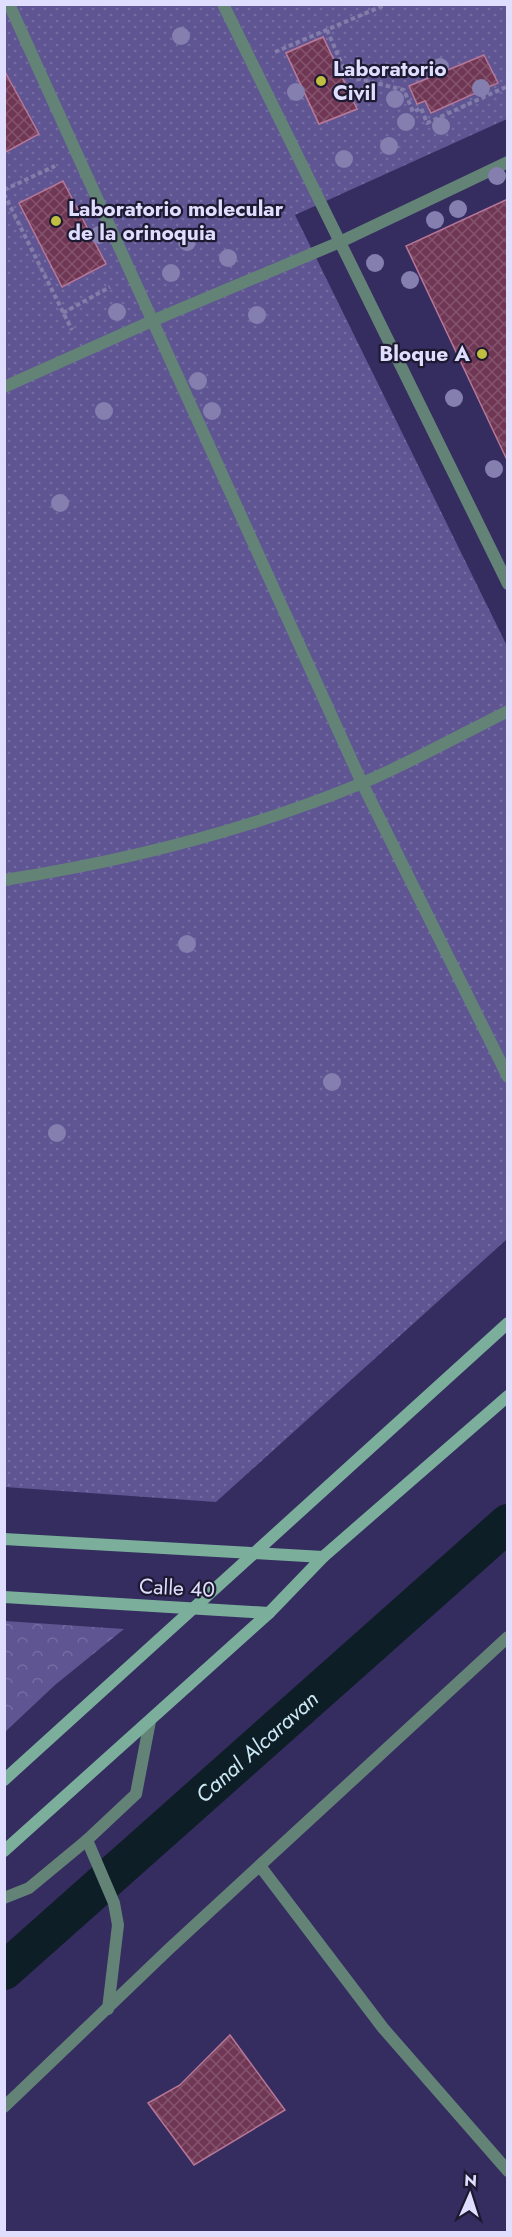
<svg xmlns="http://www.w3.org/2000/svg" width="512" height="2237" font-family="Jost,sans-serif">
<style>
.grass{fill:url(#grass-dots)}
.park{fill:url(#park-crowns)}
.lines{fill:none;stroke-linecap:round;stroke-linejoin:round}
.canal{stroke:#0e1e26;stroke-width:38}
.building{fill:url(#building-cross-hatch);stroke:#b77797;stroke-width:1.5}
.path{stroke:#837da9;stroke-width:4;stroke-dasharray:4.5 3;stroke-linecap:butt}
.service{stroke:#648377;stroke-width:12}
.secondary{stroke:#7bae9b;stroke-width:12}
.tree{fill:#857fb0}
.poi-dot{fill:#bfbe41;stroke:#1d1931;stroke-width:2}
.labels{text-anchor:middle;dominant-baseline:central;stroke-width:4.5;stroke-linejoin:round;paint-order:stroke}
.poi-label{font-size:21px;font-weight:bold;fill:#e0deff;stroke:#1d1931;text-anchor:start}
.street-label{font-size:21px;fill:#e0deff;stroke:#1d1931}
.water-label{font-size:22px;font-style:italic;fill:#cde8f5;stroke:#1d1931}
</style>
<defs>
<pattern id="grass-dots" width="8" height="8" patternUnits="userSpaceOnUse" patternTransform="scale(1.5)"><rect width="8" height="8" fill="#5e5592"/><path d="M2 2h.1M6 6h.1" fill="none" stroke="#756da2" stroke-width="1.8" stroke-linecap="round"/></pattern>
<pattern id="park-crowns" width="20" height="18" patternUnits="userSpaceOnUse" patternTransform="scale(1.5)"><rect width="20" height="18" fill="#5e5592"/><path d="M2 6a3 3 0 1 1 6 0M12 15a3 3 0 1 1 6 0" fill="none" stroke="#756da2"/></pattern>
<pattern id="building-cross-hatch" width="8" height="8" patternUnits="userSpaceOnUse" patternTransform="scale(1.5)"><rect width="8" height="8" fill="#703755"/><path d="M0 0l8 8M0 8l8-8" fill="none" stroke="#84546e"/></pattern>
</defs>
<rect width="100%" height="100%" fill="#352c60"/>
<polygon class="grass" points="4,5 507,5 507,119 295,215 507,646 507,1239 216,1502 5,1487"/>
<polygon class="park" points="5,1621 124,1629 55,1685 5,1732"/>
<g class="lines">
<path class="canal" id="s1" d="M 4,1971 L 508,1523"/>
</g>
<g class="building">
<polygon points="323,37 357,109 319,124 286,53"/>
<polygon points="323,37 357,109 319,124 286,53"/>
<polygon points="484,55 498,83 431,113 425,101 417,104 409,86"/>
<polygon points="4,70 39,134 4,153"/>
<polygon points="63,181 106,264 62,287 19,203"/>
<polygon points="508,199 508,462 406,246"/>
<polygon points="230,2035 285,2110 194,2165 148,2103 180,2085"/>
</g>
<g class="lines">
<g class="path">
<polyline points="327,30 347,76 404,90 413,112 421,108 427,123 508,86"/>
<polyline points="275,52 387,4"/>
<polyline points="4,190 55,166"/>
<polyline points="4,194 72,330"/>
<polyline points="63,313 110,287"/>
</g>
<g class="service">
<polyline points="9,4 362,783 508,1077"/>
<polyline points="223,4 508,584"/>
<polyline points="4,387 152,321 340,242 508,162"/>
<path d="M 4,880 C 126,861 246,831 360,784 C 410,763 460,735 508,711"/>
<polyline points="87,1840 114,1903 118,1925 108,2009"/>
<polyline points="260,1866 383,2028 508,2171"/>
<polyline points="4,1898 29,1888 87,1840 136,1794 150,1721"/>
<polyline points="4,2107 169,1949 508,1637"/>
</g>
<g class="secondary">
<polyline points="4,1539 323,1557"/>
<polyline points="4,1597 269,1613"/>
<polyline points="4,1780 508,1323"/>
<polyline points="4,1851 269,1613 323,1557 508,1396"/>
</g>
</g>
<g class="tree">
<circle cx="181" cy="36" r="9"/>
<circle cx="440" cy="67" r="9"/>
<circle cx="481" cy="88" r="9"/>
<circle cx="296" cy="92" r="9"/>
<circle cx="395" cy="99" r="9"/>
<circle cx="406" cy="122" r="9"/>
<circle cx="441" cy="126" r="9"/>
<circle cx="389" cy="146" r="9"/>
<circle cx="344" cy="159" r="9"/>
<circle cx="497" cy="176" r="9"/>
<circle cx="458" cy="209" r="9"/>
<circle cx="435" cy="220" r="9"/>
<circle cx="99" cy="235" r="9"/>
<circle cx="187" cy="242" r="9"/>
<circle cx="228" cy="258" r="9"/>
<circle cx="375" cy="263" r="9"/>
<circle cx="171" cy="273" r="9"/>
<circle cx="410" cy="280" r="9"/>
<circle cx="117" cy="312" r="9"/>
<circle cx="257" cy="315" r="9"/>
<circle cx="198" cy="381" r="9"/>
<circle cx="454" cy="398" r="9"/>
<circle cx="104" cy="411" r="9"/>
<circle cx="212" cy="411" r="9"/>
<circle cx="494" cy="469" r="9"/>
<circle cx="60" cy="503" r="9"/>
<circle cx="187" cy="944" r="9"/>
<circle cx="332" cy="1082" r="9"/>
<circle cx="57" cy="1133" r="9"/>
</g>
<g class="poi-dot">
<circle cx="321" cy="81" r="6"/>
<circle cx="56" cy="221" r="6"/>
<circle cx="482" cy="354" r="6"/>
</g>
<g class="labels">
<g class="poi-label">
<text x="333" y="69">Laboratorio<tspan x="333" dy="24">Civil</tspan></text>
<text x="68" y="209">Laboratorio molecular<tspan x="68" dy="24">de la orinoquia</tspan></text>
<text x="470" y="354" text-anchor="end">Bloque A</text>
</g>
<g class="street-label">
<text transform="translate(177 1588) rotate(3)">Calle 40</text>
</g>
<g class="water-label">
<text stroke="none"><textPath href="#s1" startOffset="338">Canal Alcaravan</textPath></text>
</g>
</g>
<rect width="512" height="2237" fill="none" stroke="#e0deff" stroke-width="12"/>
<g transform="translate(470 2195) rotate(3)" stroke="#1d1931" stroke-width="4.5" paint-order="stroke">
<path d="M0-4.5L10 22L0 15L-10 22Z" fill="#e0deff"/>
<text y="-9" font-size="16" font-weight="bold" text-anchor="middle" fill="#e0deff">N</text>
</g>
</svg>
